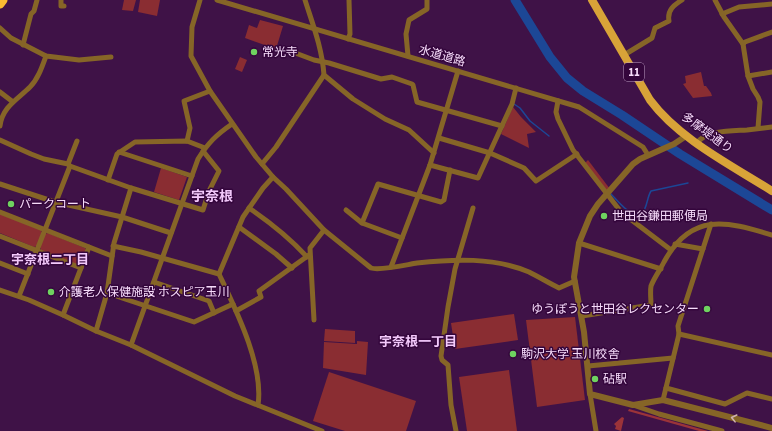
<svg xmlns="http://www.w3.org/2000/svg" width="772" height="431" font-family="'Source Sans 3','Noto Sans JP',sans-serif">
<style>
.green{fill:#8a2d32}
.forest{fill:#9b3339}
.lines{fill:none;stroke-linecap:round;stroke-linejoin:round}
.stream{stroke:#1c4796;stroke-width:1.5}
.river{stroke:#1c4796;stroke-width:9}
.minor{stroke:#866527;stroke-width:5}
.tertiary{stroke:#866527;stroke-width:6}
.primary{stroke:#d8a338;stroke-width:8}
.motorway{stroke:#fbbb31;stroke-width:9}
.oneway{stroke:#cfb2b1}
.poi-dot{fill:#6fd360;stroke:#34063c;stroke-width:1.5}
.labels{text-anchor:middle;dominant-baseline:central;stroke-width:3;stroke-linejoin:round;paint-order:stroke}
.shield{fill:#34063c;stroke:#bc9cc2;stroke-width:1}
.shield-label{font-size:11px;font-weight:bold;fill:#f7dcfb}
.poi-label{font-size:12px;fill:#f7dcfb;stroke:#34063c;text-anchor:start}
.street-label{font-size:12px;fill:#f7dcfb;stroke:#34063c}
.neighbourhood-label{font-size:13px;font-weight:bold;fill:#f3c9fb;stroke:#34063c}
.quarter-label{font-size:14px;font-weight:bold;fill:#f3c9fb;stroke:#34063c}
</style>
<rect width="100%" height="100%" fill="#3f1247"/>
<g class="green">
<polygon points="124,0 136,0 133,11 122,10"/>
<polygon points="140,0 160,0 157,16 138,12"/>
<polygon points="260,20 283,26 276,49 245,38 249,25 257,28"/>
<polygon points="240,57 247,60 242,72 235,69"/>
<polygon points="701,72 704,86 706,86 711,93 712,96 693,98 683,84 686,83 685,76"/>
<polygon points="513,107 521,117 536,132 527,134 529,148 501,134"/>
<polygon points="588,160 610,189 606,193 585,163"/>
<polygon points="161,168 187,177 179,200 154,192"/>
<polygon points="0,214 41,230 42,233 37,246 34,247 0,233"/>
<polygon points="48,233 85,248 86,251 81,264 78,265 41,250 40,247 45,234"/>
<polygon points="514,314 518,340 455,349 451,323"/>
<polygon points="575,317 585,400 537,407 526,320"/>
<polygon points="325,329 355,331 355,343 324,341"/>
<polygon points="357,341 368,342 366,375 323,368 324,342 357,344"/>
<polygon points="509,370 517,431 467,431 459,377"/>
<polygon points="329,372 416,401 406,431 345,431 313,421"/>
</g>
<g class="forest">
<polygon points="629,409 708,431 699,431 628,411"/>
<polygon points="622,417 624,418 621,431 615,429 616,426 614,424"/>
</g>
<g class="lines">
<g class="stream">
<polyline points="514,104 520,108 530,121 549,136"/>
<path d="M 610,193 C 618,201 627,214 639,215 C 648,210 646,199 651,191 L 688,183"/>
</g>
<polyline class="river" points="515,0 550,57 567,78 583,91 622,115 680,154 772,210"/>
<g class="minor">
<polyline points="61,0 61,6 64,6"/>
<path d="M 200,0 L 192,27 L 191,56 L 210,91 L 256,157 L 273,177 L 286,189 L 324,230 L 371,268 C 380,271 405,265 417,263 C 453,259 494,257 529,272 C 539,277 549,283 559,288 L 575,281"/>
<polyline points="217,0 579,107 643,147 648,155"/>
<path d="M 305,0 C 313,25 322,48 324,75 L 353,99 L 385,119 L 409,130 L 434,153"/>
<polyline points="715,0 724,17 743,44 748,76 753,89 758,97 760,102 758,128"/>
<polyline points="722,14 739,7 772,4"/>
<polyline points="0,28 11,38 46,56 79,60 111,57"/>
<polyline points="348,39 350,34 349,0"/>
<polyline points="743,44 745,42 772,32"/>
<polyline points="23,45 31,14 34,11 37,0"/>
<polyline points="290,51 314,60 329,63 381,79 392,77 412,84 413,85 417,102 502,126"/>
<path d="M 624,55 L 652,38 L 655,28 L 669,21 C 667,10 674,5 682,0"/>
<polyline points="408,56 406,34 409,20 427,9 427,0"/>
<polyline points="748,76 772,72"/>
<polyline points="0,92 13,102"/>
<polyline points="558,101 556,112 558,119 573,150 621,212 671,250"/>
<path d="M 0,126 C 2,107 18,99 30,87 C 38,79 42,67 46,56"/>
<polyline points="439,138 490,153 524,168 536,181 577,154"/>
<polyline points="0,140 31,154 44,159 68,164"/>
<polyline points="187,141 190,128 184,101 210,91"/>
<path d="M 697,143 C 706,130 733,131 747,130 C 755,129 764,128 772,127"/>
<polyline points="119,152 192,176"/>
<polyline points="262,164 276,147 324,75"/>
<polyline points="430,165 478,178 512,104 516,88"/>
<polyline points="70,166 131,188 203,210 209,191 219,171 203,151"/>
<polyline points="108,180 117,154 135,142 187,141 205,148"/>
<polyline points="0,184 55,202 122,217 171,233"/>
<path d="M 249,208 C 271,223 289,237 307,257"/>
<polyline points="346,210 362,223 402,238"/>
<polyline points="0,212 112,256"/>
<polyline points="362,223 378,184 441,202 444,200 450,170"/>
<polyline points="239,227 276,254 292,268"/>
<polyline points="0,236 81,268"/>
<polyline points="579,243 661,269"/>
<polyline points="675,244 703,249"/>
<path d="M 113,246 L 141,252 L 219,274 C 236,310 264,366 258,405"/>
<polyline points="0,263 28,274"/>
<polyline points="391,267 430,165 458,71"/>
<polyline points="219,274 243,217 263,188 273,177"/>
<polyline points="154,282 209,301 214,313"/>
<polyline points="0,290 29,300 63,315 96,331 131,345 235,396 322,431"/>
<polyline points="107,293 194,322 233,304"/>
<polyline points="19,296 70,166 68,164 77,141"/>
<polyline points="236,311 261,297 259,291 309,255"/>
<polyline points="63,315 89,247"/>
<path d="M 582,316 L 651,305 C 651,299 650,292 651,286 C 654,278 660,270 664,262 C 691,212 726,221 772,235"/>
<polyline points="314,320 310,248 324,230"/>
<polyline points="96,331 107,293 114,243 131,188"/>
<polyline points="679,334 772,355"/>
<path d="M 131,345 L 198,159 C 208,143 216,135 232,124"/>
<polyline points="588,366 673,358"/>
<polyline points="666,388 725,404 747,393 772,399"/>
<polyline points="590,394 596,431"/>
<polyline points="663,400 679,334 678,326 711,224"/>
<polyline points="633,405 659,414 722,431"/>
<polyline points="456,431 451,405 448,365 442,360 441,356 448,307 455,269 473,208"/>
</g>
<polyline class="tertiary" points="686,136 674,144 640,159 633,164 598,204 590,216 579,243 574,277 584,332 590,394 633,405 663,400 772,428"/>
<path class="primary" d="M 592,0 L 650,100 C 679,139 731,165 772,191"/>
<polyline class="motorway" points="0,4 3,0"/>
</g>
<defs><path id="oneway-chevron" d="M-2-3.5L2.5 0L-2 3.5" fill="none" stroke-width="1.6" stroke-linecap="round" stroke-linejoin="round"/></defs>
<use class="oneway" href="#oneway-chevron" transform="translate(734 418) rotate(-166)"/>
<g class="poi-dot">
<circle cx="254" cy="52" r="4"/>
<circle cx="11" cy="204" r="4"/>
<circle cx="604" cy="216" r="4"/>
<circle cx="51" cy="292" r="4"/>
<circle cx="707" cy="309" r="4"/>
<circle cx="513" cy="354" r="4"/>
<circle cx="595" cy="379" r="4"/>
</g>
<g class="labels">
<rect class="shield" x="624" y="63" width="20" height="18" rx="3"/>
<g class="shield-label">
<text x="634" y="72">11</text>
</g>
<g class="poi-label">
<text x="262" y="52">常光寺</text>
<text x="19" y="204">パークコート</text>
<text x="612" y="216">世田谷鎌田郵便局</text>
<text x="59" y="292">介護老人保健施設 ホスピア玉川</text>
<text x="699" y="309" text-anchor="end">ゆうぽうと世田谷レクセンター</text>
<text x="521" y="354">駒沢大学 玉川校舎</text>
<text x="603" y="379">砧駅</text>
</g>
<g class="street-label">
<text transform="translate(442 56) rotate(16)">水道道路</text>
<text transform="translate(707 133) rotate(36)">多摩堤通り</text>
</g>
<g class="neighbourhood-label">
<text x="50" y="260">宇奈根二丁目</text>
<text x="418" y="342">宇奈根一丁目</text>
</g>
<g class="quarter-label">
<text x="212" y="197">宇奈根</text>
</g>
</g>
</svg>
